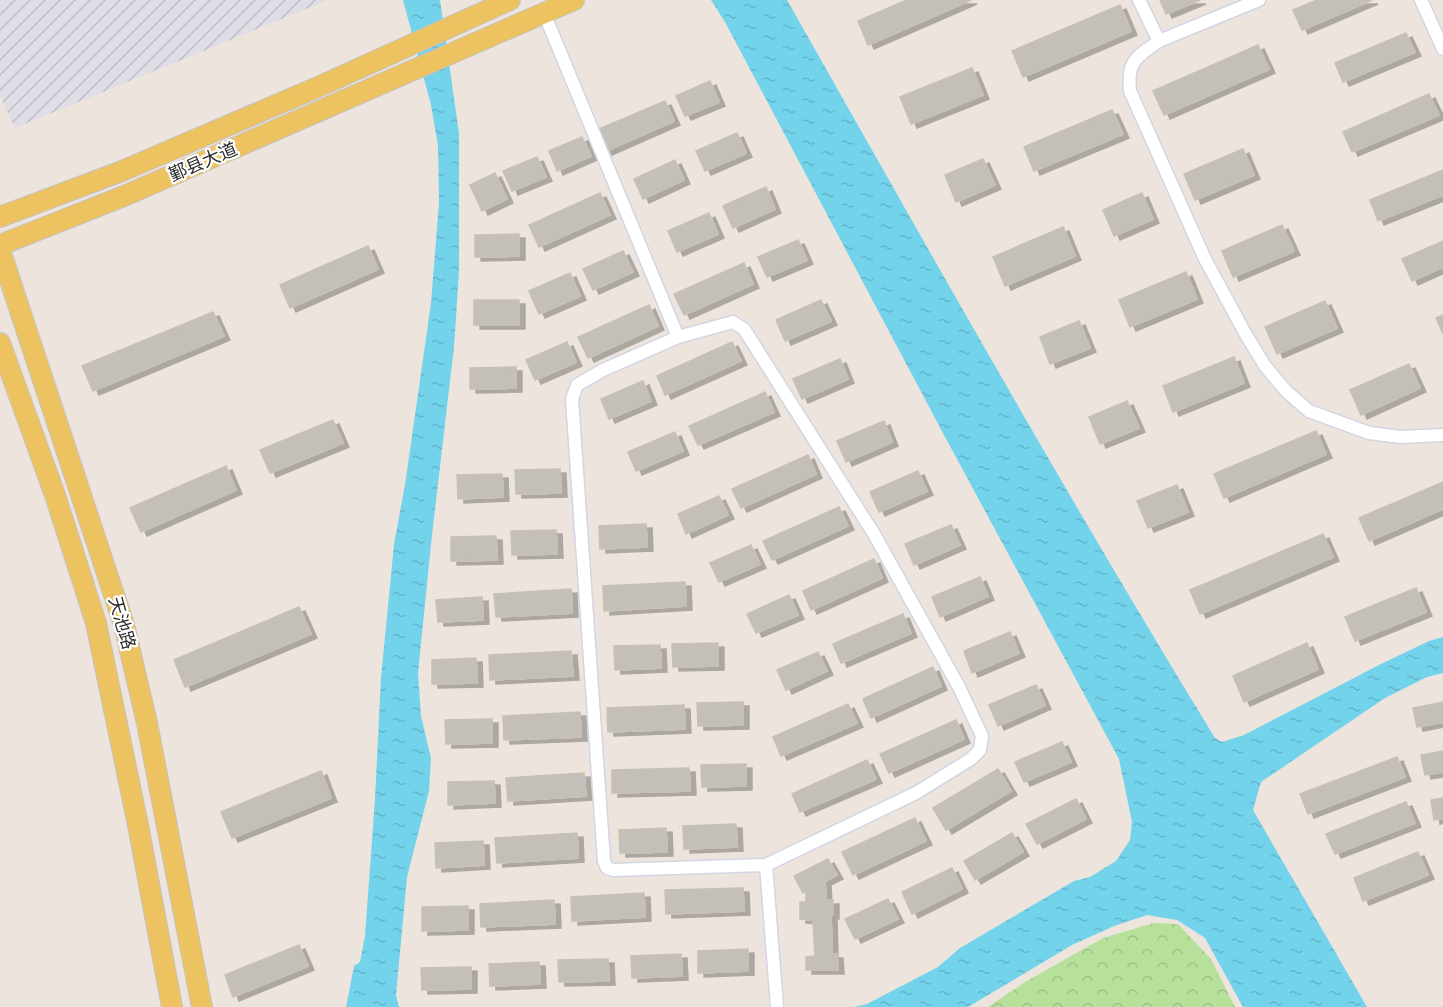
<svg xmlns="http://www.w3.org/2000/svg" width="1443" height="1007" font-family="'Nunito Sans','Noto Sans SC',sans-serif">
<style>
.industrial{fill:url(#industrial-furrows)}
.park{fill:url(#park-crowns)}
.water{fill:url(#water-ripples)}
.building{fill:#c4bfb8;stroke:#c7c0b6;stroke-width:1.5;filter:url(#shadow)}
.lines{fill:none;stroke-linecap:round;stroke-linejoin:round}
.minor-casing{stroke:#d2d6e3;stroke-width:15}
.primary-casing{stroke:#c3c3c3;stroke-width:22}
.minor{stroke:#fff;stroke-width:12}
.primary{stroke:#edc361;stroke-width:20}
.labels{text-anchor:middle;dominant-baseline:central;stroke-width:4.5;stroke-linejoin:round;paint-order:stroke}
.street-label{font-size:18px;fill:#2a2a2a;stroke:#fff}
</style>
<defs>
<pattern id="industrial-furrows" width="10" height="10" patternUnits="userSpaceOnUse" patternTransform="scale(1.5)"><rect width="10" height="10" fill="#dfdde5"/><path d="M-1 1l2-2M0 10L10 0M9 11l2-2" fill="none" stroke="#c0bec5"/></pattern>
<pattern id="park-crowns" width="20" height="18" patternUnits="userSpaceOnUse" patternTransform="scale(1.5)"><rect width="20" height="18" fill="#b7e19b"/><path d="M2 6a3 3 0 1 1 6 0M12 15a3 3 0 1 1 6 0" fill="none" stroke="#9ec186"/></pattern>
<pattern id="water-ripples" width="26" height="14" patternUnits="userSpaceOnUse" patternTransform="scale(1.5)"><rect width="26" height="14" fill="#73d3eb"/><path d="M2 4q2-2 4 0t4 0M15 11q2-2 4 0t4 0" fill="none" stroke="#64b5ca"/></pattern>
<filter id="shadow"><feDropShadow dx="6" dy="4" stdDeviation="0" flood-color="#0004"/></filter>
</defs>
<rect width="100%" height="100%" fill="#ece4dd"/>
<polygon class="industrial" points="0,0 328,0 15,128 0,96"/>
<polygon class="park" points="1154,923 1178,924 1211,959 1235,1007 988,1007 1025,982 1103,938"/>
<g class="water">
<polygon points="403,0 440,0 459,133 459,272 454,347 432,535 418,673 421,716 431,758 429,791 407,877 396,995 399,1007 346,1007 354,966 360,962 365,936 375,799 381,678 394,544 405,485 431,303 439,203 438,146 431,105"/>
<path d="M 711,0 L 787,0 C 927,247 1066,495 1215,738 L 1222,742 L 1244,735 L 1381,664 L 1429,641 L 1443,637 L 1443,673 L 1427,677 L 1385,698 L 1261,782 L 1253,810 L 1367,1007 L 1243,1007 L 1205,938 L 1177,920 L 1147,915 L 1114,926 L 1072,945 L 968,1007 L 854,1007 L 867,1004 L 938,967 L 960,948 L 1074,881 L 1090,877 L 1116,861 L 1130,840 L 1132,822 L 1119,759 L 944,435 L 725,22 Z"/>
</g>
<g class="building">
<polygon points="907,0 971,0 868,45 858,21"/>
<polygon points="1160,0 1200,0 1166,14"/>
<polygon points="1317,0 1372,0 1302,30 1293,10"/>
<polygon points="1120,5 1131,31 1023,77 1012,51"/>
<polygon points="1406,33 1415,52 1343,82 1335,63"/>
<polygon points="1258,45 1269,69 1164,115 1153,91"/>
<polygon points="972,68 983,95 911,124 900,97"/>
<polygon points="710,81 719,102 685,116 676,96"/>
<polygon points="1429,94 1439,115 1352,152 1343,132"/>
<polygon points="665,101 674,121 606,151 597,130"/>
<polygon points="1112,110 1123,134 1034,171 1024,147"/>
<polygon points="737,133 746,153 705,171 696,151"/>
<polygon points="582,137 591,156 557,171 549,151"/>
<polygon points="1243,149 1254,175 1195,200 1184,174"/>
<polygon points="537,157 546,177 512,191 503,171"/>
<polygon points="983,159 995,185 956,202 945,175"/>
<polygon points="675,160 684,180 643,199 634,179"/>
<polygon points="1443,170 1443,195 1378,221 1370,200"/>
<polygon points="495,173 507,199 482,211 470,185"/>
<polygon points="766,187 775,209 733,228 723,206"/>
<polygon points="600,193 610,215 539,247 529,225"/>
<polygon points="1142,193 1153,219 1114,236 1103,210"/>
<polygon points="709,213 718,234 677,252 668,231"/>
<polygon points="1282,225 1294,251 1233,277 1222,251"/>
<polygon points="1063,227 1075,256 1005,286 993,257"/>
<polygon points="519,234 519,256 475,257 475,235"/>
<polygon points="798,240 807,260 767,277 758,257"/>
<polygon points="1443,241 1443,267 1412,281 1402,259"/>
<polygon points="368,246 378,269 290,308 280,285"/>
<polygon points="623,251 633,272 593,290 583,269"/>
<polygon points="744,263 753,284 684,315 674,294"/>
<polygon points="1186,272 1197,299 1130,327 1119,300"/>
<polygon points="570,273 580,296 539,314 529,291"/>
<rect x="474" y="300" width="45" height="25"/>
<polygon points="821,300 831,321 785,341 776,320"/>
<polygon points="1325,301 1337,328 1277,354 1265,327"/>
<polygon points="649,305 658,326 588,358 578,337"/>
<polygon points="213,312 224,336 93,391 82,366"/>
<polygon points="1443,315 1443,334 1436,318"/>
<polygon points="1079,321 1090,348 1050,364 1040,337"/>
<polygon points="567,342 576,362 535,380 526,360"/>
<polygon points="732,342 741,361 665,395 657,376"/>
<polygon points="1234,357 1244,383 1173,412 1163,386"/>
<polygon points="840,359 848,379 802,399 793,379"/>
<polygon points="1409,364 1420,388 1361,415 1350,390"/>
<polygon points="516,367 516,388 470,389 470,368"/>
<polygon points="643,381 651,401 609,419 601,399"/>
<polygon points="765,392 774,412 698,445 689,426"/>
<polygon points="1127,401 1139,428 1100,444 1089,417"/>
<polygon points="333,420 343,443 270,473 260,450"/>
<polygon points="884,421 892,442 846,462 837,441"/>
<polygon points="1316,431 1326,454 1224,498 1214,474"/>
<polygon points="675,432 683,451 636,471 628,452"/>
<polygon points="808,455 816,474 741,508 732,489"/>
<polygon points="226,466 236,490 141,532 130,508"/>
<polygon points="560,469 561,493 516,494 515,470"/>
<polygon points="918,471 927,491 879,512 870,492"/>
<polygon points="502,474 503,497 458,499 457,475"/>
<polygon points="1443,482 1443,509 1369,541 1359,518"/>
<polygon points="1177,485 1188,512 1148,528 1137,501"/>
<polygon points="719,496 728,515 686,534 678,514"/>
<polygon points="839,507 848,526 772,560 763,541"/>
<polygon points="646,524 647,547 600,549 599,526"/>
<polygon points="951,525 960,545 914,565 905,544"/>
<polygon points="556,530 557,554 512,555 511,531"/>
<polygon points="1323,534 1333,557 1200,614 1190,590"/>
<polygon points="496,536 497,560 451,561 451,537"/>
<polygon points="751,545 760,564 719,582 710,563"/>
<polygon points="874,559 882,578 811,610 803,591"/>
<polygon points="980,577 988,596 940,617 932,597"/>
<polygon points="685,582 686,606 604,611 603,586"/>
<polygon points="1416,588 1426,612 1355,641 1345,617"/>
<polygon points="571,589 572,613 496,617 494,594"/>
<polygon points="789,595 798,615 756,633 747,614"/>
<polygon points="482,597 483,620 438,622 436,600"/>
<polygon points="299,607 311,634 185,687 174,660"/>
<polygon points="903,614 911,633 841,663 833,644"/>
<polygon points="1010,632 1019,653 972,673 964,651"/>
<polygon points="718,643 718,666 673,667 672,644"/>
<polygon points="1307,643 1318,669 1244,702 1233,676"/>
<polygon points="660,645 661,668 615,670 614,646"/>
<polygon points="571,651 573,676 490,680 489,655"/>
<polygon points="818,652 827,671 786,690 777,670"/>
<polygon points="476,658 477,683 432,684 432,660"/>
<polygon points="933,667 941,686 871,718 863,699"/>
<polygon points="1036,685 1045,705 998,726 989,705"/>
<polygon points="743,702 743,725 698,726 697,703"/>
<polygon points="1443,702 1443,722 1417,727 1413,708"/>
<polygon points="848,704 857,723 781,756 773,737"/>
<polygon points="684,705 685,729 608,732 607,708"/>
<polygon points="580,712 581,737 504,740 503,716"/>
<polygon points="492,719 492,743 446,744 445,720"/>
<polygon points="956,720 964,739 889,773 880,754"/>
<polygon points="1062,742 1071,762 1024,782 1015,762"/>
<polygon points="1443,751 1443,772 1425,775 1421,755"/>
<polygon points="1397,757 1405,777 1308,814 1300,794"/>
<polygon points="867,760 876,779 800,812 792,794"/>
<polygon points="746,764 746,786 702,787 701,765"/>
<polygon points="689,768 690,791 612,793 612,770"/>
<polygon points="998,769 1011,791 946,830 933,808"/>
<polygon points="321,771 331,798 232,838 221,812"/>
<polygon points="584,773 586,796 508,801 506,778"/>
<polygon points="494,781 495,803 448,805 448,782"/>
<polygon points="1443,798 1443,818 1434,820 1431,800"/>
<polygon points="1076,799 1086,819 1037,844 1026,824"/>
<polygon points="1406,802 1415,823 1335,854 1326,834"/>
<polygon points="915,818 926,841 853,875 842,852"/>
<polygon points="736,824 737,847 684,849 683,826"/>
<polygon points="666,828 667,852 620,853 619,830"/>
<polygon points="577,833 578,858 497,863 495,838"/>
<polygon points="1012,833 1023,852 975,880 964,861"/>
<polygon points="483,841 484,865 436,868 435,843"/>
<polygon points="1418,852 1428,875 1363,901 1354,878"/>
<polygon points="828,859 837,875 825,881 826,900 833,900 833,915 831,915 832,954 837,954 838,970 806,970 806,957 815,956 813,920 800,919 800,902 806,902 806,891 803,893 794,876"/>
<polygon points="952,868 962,889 912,914 902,892"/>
<polygon points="743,888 744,911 666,914 665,890"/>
<polygon points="644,893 645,917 572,921 571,897"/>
<polygon points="888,899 898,919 855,939 845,919"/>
<polygon points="554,900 555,924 481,927 480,904"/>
<polygon points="468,906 468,930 422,931 422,907"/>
<polygon points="299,945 308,966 233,997 225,975"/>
<polygon points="748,949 748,971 698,973 698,951"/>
<polygon points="681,954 682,976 632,978 631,956"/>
<polygon points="608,959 609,981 559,982 558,960"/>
<polygon points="539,962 540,984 490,986 489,964"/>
<polygon points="471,967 471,989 422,990 421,968"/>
</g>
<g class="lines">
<defs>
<g id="minor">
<polyline points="1139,0 1159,41 1259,0"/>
<polyline points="1421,0 1443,49"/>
<polyline points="544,13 678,337"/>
<path d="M 1159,41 C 1136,58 1127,60 1130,91 L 1205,259 L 1245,333 L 1265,366 L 1286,391 L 1309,411 L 1369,433 L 1401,437 L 1443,435"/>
<polyline points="766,865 916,793 971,759 980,750 982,736 959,687 874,534 744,329 733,322 678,337 603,370 577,385 572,399 604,861 607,868 613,870 766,865 777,1007"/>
</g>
<g id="primary">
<polyline points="0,217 122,171 318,87 510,0"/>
<polyline points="0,245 124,196 574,0"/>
<polyline points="0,250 124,625 147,723 202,1007"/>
<polyline points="0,343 55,495 96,623 138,825 172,1007"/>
</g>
</defs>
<use href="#minor" class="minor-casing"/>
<use href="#primary" class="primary-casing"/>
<use href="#minor" class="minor"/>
<use href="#primary" class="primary"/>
</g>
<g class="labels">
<g class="street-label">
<text transform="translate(203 162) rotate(-23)">鄞县大道</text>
<text transform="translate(122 623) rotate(74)">天池路</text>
</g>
</g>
</svg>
